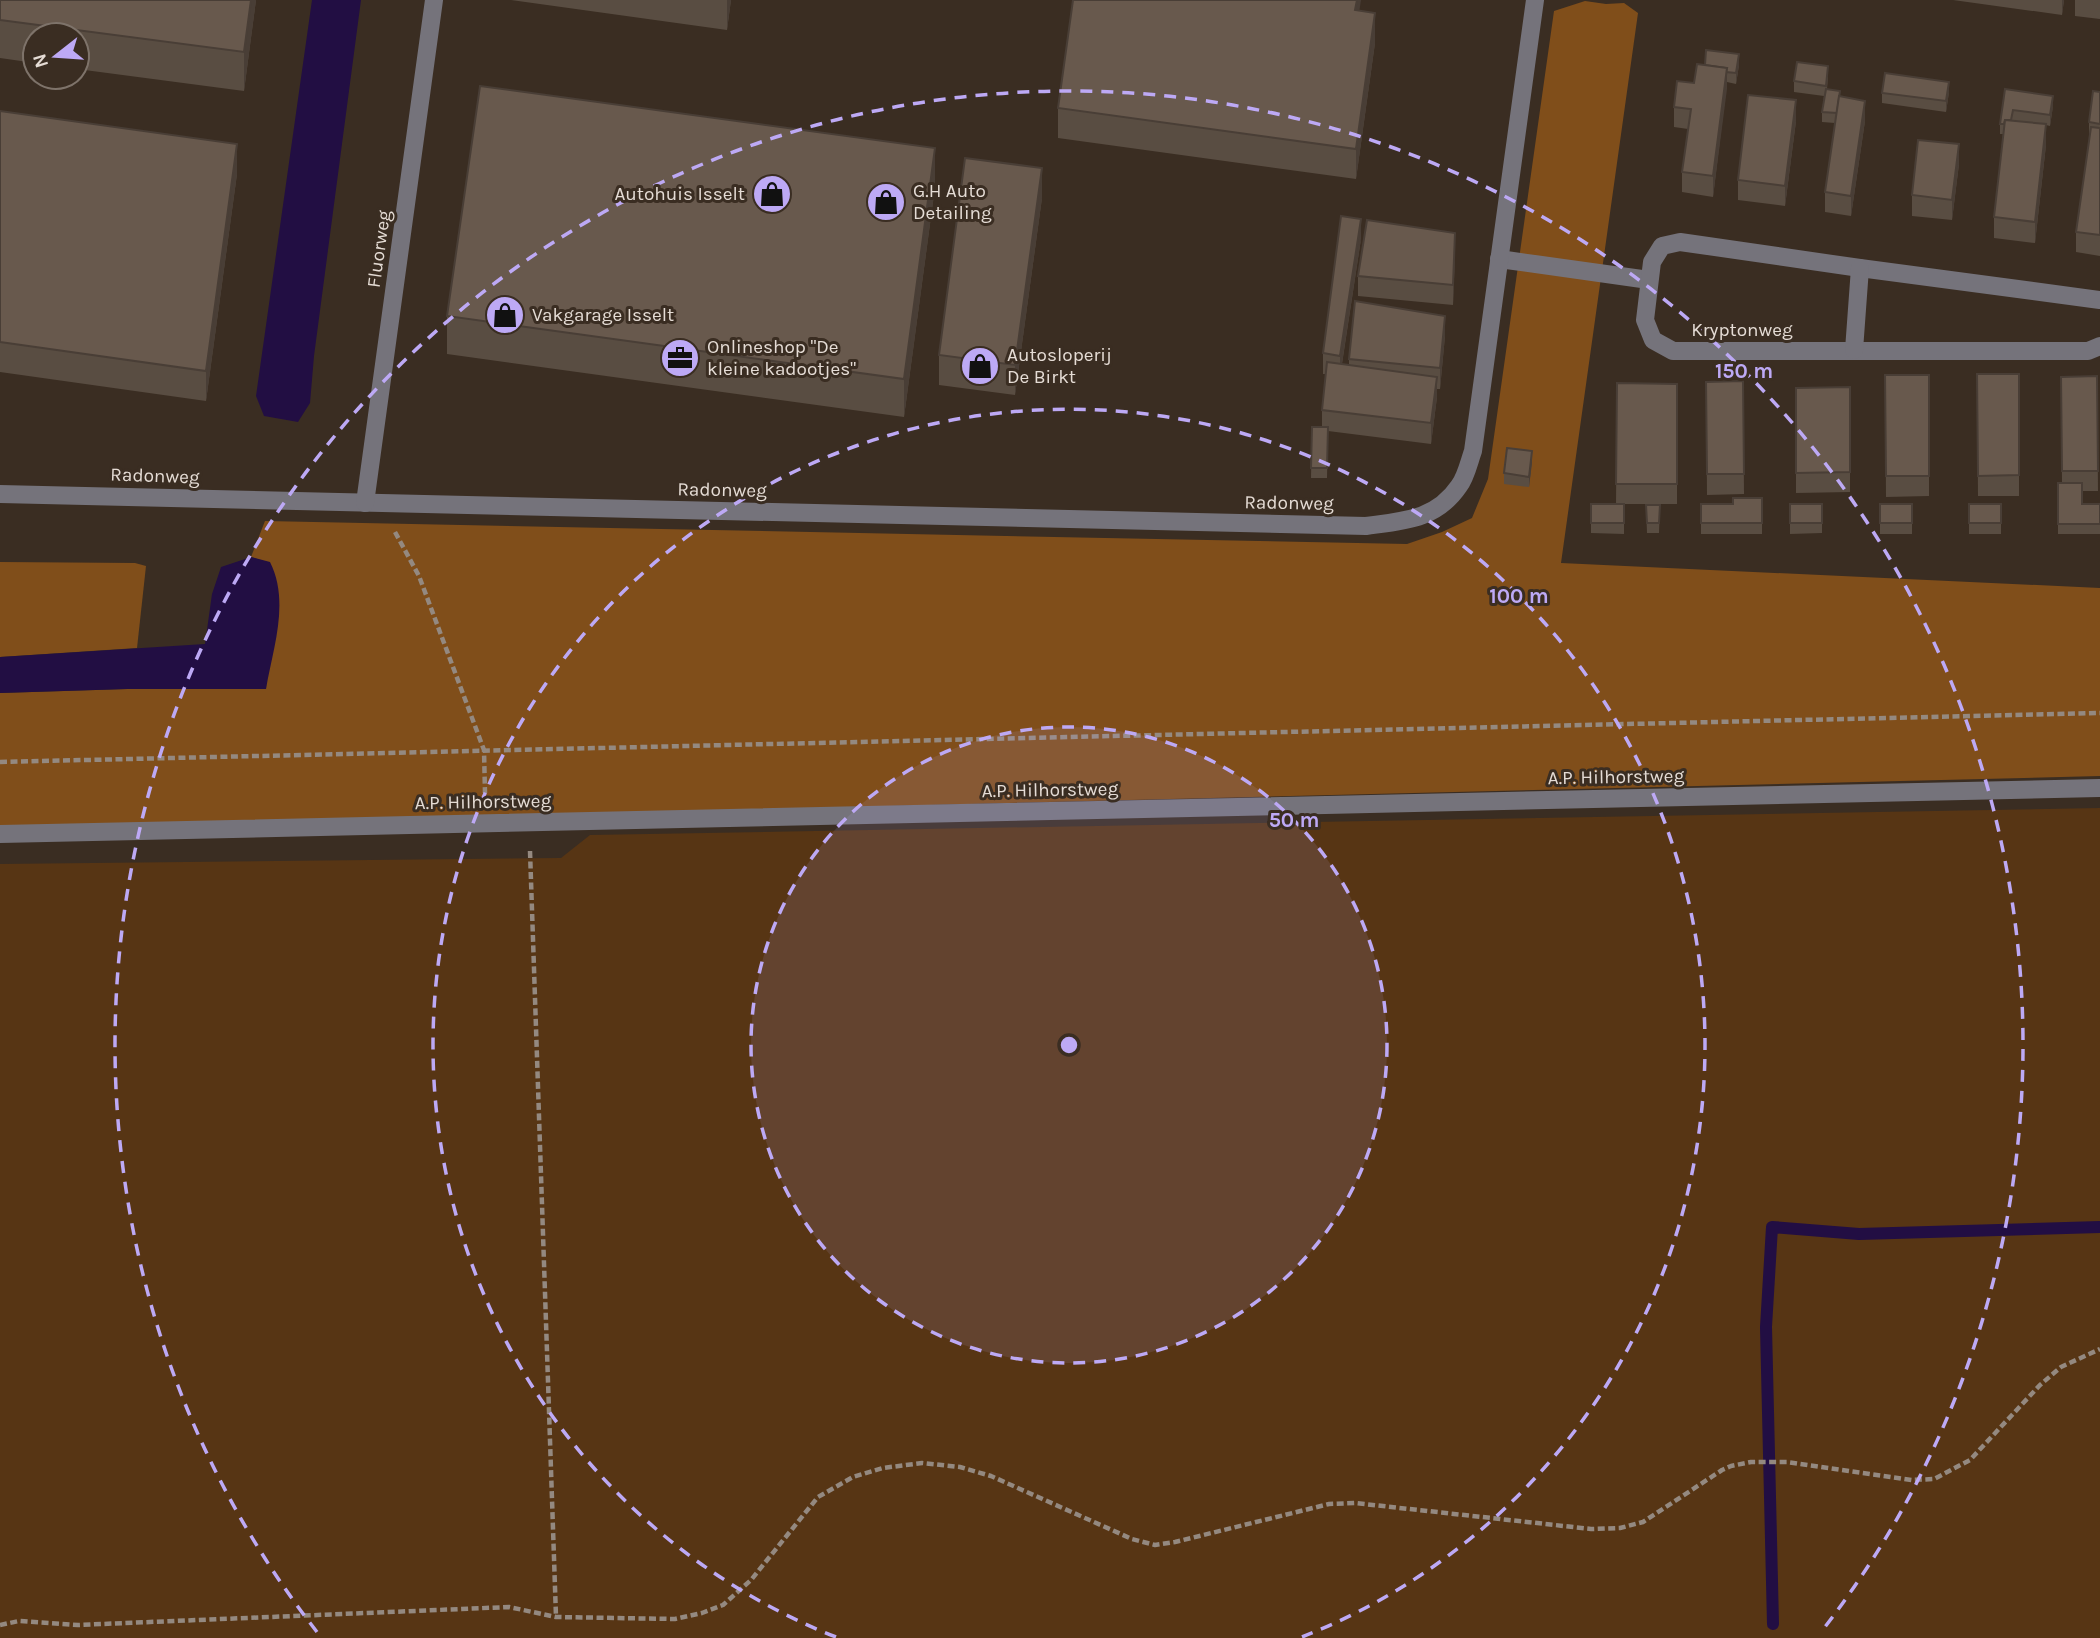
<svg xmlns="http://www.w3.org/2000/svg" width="2100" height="1638" font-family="Karla,sans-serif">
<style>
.green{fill:#573514}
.forest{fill:#804e1a}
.water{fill:#220e43}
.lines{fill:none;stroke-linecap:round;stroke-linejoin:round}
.stream{stroke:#220e43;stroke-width:12}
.path{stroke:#948980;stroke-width:4.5;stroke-dasharray:7 3.5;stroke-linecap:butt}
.minor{stroke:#75737b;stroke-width:18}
.wall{fill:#594d42}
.shaded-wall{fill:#493e36}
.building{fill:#68594d;stroke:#493e36;stroke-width:2}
.ring{fill:none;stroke:#bda9f5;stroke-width:3.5;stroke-dasharray:12 9}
.labels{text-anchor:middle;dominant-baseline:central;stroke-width:6;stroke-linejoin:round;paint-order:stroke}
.poi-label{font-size:19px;fill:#e5dcd5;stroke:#3a2d22;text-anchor:start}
.street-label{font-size:19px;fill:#e5dcd5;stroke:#3a2d22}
.centre{fill:#bda9f5;stroke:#3a2d22;stroke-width:3.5}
.ring-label{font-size:21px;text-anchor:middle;font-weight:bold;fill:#bda9f5;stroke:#3a2d22;stroke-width:6;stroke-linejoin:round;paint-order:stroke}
</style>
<rect width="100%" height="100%" fill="#3a2d22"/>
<polygon class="green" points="2100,808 2100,1638 0,1638 0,864 561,858 590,835"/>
<g class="forest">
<polygon points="1585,1 1606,4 1624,3 1638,13 1561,563 2100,588 2100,776 0,828 0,693 127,689 266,689 270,563 251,557 265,521 1407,544 1442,532 1472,518 1488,479 1554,11"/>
<polygon points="0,562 135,563 146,566 137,648 0,657"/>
</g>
<g class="water">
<polygon points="312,0 361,0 314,356 310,403 298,422 264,416 256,396"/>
<path d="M 251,557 L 270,562 C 290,602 273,648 266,689 L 127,689 L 0,693 L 0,657 L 205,644 L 212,594 L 221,567 Z"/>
</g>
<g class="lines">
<polyline class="stream" points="1773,1624 1766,1327 1772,1227 1859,1234 2100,1227"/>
<g class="path">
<polyline points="395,532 419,576 484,750 485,793"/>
<polyline points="0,762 2100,713"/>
<polyline points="530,851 556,1617"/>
<polyline points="0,1625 19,1621 78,1625 509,1607 556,1617 675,1619 702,1613 723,1605 751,1580 818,1497 853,1477 883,1468 922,1463 960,1467 991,1476 1132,1539 1155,1545 1175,1542 1329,1504 1355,1503 1591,1529 1620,1528 1643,1522 1722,1470 1731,1466 1751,1462 1787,1462 1912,1480 1934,1479 1970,1460 2040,1385 2061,1367 2100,1349"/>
</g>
<g class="minor">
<polyline points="1499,259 1649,280"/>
<polyline points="2100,300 1860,268 1680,242 1662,246 1652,262 1645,320 1653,340 1673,351 2088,351 2100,346"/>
<polyline points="1854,350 1860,268"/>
<path d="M 0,494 L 1366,526 C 1403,521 1436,520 1459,486 C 1466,477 1469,462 1473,451 L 1535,0"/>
<polyline points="365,503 434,0"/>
<polyline points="0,834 2100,788"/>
</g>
</g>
<g class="wall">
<polygon points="0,0 256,0 244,91 77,69 77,35 35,35 35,63 0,58"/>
<polygon points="511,0 731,0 727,30"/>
<polygon points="1953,0 2064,0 2062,15"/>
<polygon points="2075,0 2100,0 2100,19 2075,16"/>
<polygon points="1359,11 1375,43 1356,179 1058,138 1058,108"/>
<polygon points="1705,65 1739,65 1736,84 1727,82 1713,197 1682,192 1682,172 1688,129 1674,127 1674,107 1694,83"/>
<polygon points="1828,77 1827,89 1840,97 1865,121 1851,216 1825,212 1825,192 1835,123 1822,122 1822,112 1824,96 1794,92 1794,81"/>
<polygon points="2005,89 2053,106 2050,126 2046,125 2046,145 2035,243 1994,238 1994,217 2003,134 2000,134 2000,124"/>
<polygon points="1949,92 1946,112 1882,103 1882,93"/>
<polygon points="2100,92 2100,256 2076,252 2076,232 2089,141 2089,122"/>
<polygon points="0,111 237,174 206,401 0,372"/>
<polygon points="1796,121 1785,206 1738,200 1738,180"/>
<polygon points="1959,164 1952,220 1912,216 1912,195"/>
<polygon points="935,187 904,417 447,354 447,316"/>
<polygon points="1042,198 1015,395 939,385 939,355"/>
<polygon points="1361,239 1342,364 1349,365 1349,359 1445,336 1440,389 1437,389 1437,397 1431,444 1328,431 1327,478 1311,478 1312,427 1322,427 1322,410 1326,374 1323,374 1323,353"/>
<polygon points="1455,254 1453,305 1358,296 1358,276"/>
<polygon points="1977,374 2019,374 2019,496 1978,496"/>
<polygon points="1885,375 1929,375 1929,496 1886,497"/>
<polygon points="2097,376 2098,491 2082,491 2082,504 2100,504 2100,534 2058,534 2058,483 2062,483 2061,377"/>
<polygon points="1743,381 1744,494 1707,495 1706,382"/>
<polygon points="1617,383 1677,384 1677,504 1624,504 1624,534 1591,533 1591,504 1616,504"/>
<polygon points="1850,387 1850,492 1796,493 1796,388"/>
<polygon points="1532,462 1529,487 1504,484 1504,473"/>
<polygon points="1762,498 1762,534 1701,534 1701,504 1733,504"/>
<polygon points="1790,504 1822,504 1822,533 1790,534"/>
<rect x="1880" y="504" width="32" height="30"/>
<rect x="1969" y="504" width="32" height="30"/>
<polygon points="1646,505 1660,505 1659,533 1647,533"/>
</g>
<g class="shaded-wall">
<polygon points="251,0 256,0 244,91 244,52"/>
<polygon points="727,0 731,0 727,30"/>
<polygon points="1357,0 1361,0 1355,40 1355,10"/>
<polygon points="2062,0 2064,0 2062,15"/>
<polygon points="1375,13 1375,43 1356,179 1356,149"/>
<polygon points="1739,54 1739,65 1736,84 1736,73"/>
<polygon points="1727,68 1727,89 1713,197 1713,176"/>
<polygon points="1949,82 1949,92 1946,112 1946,101"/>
<polygon points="2053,96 2053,106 2050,126 2050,115"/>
<polygon points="1796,100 1796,121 1785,206 1785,186"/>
<polygon points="1865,101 1865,121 1851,216 1851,196"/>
<polygon points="2046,124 2046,145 2035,243 2035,222"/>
<polygon points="237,144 237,174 206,401 206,371"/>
<polygon points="1959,144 1959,164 1952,220 1952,200"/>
<polygon points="935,148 935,187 904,417 904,379"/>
<polygon points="1042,168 1042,198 1015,395 1015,365"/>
<polygon points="1361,219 1361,239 1340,376 1340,356"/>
<polygon points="1455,233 1455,254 1453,305 1453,285"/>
<polygon points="1445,316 1445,336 1440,389 1440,368"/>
<polygon points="1437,377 1437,397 1431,444 1431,423"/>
<polygon points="1532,451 1532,462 1529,487 1529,477"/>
</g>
<g class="building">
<polygon points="0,0 251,0 244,52 0,20"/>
<polygon points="1073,0 1357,0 1355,10 1375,13 1356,149 1058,108"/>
<polygon points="1706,50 1739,54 1736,73 1726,72 1727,68 1705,65"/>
<polygon points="1797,62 1828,66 1826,86 1794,81"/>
<polygon points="1697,64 1727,68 1713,176 1682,172 1691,109 1674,107 1677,81 1694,83"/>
<polygon points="1885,73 1949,82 1946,101 1882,93"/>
<polygon points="480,86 935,148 904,379 447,316"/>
<polygon points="1826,89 1840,91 1837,113 1822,112"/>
<polygon points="2005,89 2053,96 2050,115 2013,110 2011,120 2005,120 2004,124 2000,124"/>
<polygon points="2093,91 2100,92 2100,124 2089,122"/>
<polygon points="1748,95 1796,100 1785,186 1738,180"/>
<polygon points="1839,96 1865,101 1851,196 1825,192"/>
<polygon points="0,111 237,144 206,371 0,342"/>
<polygon points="2005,120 2046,124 2035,222 1994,217"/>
<polygon points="2091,127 2100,128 2100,235 2076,232"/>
<polygon points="1918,140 1959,144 1952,200 1912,195"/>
<polygon points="965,158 1042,168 1015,365 939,355"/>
<polygon points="1341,216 1361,219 1340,356 1323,353"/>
<polygon points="1367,220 1455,233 1453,285 1358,276"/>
<polygon points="1355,301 1445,316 1440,368 1349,359"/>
<polygon points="1327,362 1437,377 1431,423 1322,410"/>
<polygon points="1977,374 2019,374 2019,475 1978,476"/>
<polygon points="1885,375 1929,375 1929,476 1886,476"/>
<polygon points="2097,376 2098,471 2062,471 2061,377"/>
<polygon points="1743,381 1744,474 1707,474 1706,382"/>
<polygon points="1617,383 1677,384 1677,484 1616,484"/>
<polygon points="1850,387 1850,472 1796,473 1796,388"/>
<polygon points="1312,427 1328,427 1327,468 1311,468"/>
<polygon points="1507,448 1532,451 1529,477 1504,473"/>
<polygon points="2058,483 2082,483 2082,504 2100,504 2100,524 2058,524"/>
<polygon points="1733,498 1762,498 1762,523 1701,523 1701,504 1733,504"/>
<rect x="1591" y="504" width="33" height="19"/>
<rect x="1790" y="504" width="32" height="19"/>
<rect x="1880" y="504" width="32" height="19"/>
<rect x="1969" y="504" width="32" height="19"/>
<polygon points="1646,505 1660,505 1659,523 1647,523"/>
</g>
<circle cx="1069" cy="1045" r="318" fill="#bda9f5" fill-opacity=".12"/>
<g class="ring">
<circle cx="1069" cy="1045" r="318"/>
<path d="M836 1637A636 636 0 1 1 1302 1637"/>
<path d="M317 1632A954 954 0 1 1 1821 1632"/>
</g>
<defs>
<symbol id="shop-disc" viewBox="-11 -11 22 22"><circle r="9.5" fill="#bda9f5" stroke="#3a2d22"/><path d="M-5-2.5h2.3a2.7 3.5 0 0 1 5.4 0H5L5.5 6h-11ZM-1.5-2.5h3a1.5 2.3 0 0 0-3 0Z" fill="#111"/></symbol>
<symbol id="office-disc" viewBox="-11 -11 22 22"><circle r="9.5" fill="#bda9f5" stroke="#3a2d22"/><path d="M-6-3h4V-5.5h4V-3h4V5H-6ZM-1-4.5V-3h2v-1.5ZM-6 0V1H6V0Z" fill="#111"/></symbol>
</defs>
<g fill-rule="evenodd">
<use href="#shop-disc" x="750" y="172" width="44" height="44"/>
<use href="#shop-disc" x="864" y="180" width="44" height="44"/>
<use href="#shop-disc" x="483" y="293" width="44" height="44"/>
<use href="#office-disc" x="658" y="336" width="44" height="44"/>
<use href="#shop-disc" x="958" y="344" width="44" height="44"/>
</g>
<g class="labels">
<g class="poi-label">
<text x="913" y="191">G.H Auto<tspan x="913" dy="22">Detailing</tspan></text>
<text x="745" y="194" text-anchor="end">Autohuis Isselt</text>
<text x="532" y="315">Vakgarage Isselt</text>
<text x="707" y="347">Onlineshop "De<tspan x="707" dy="22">kleine kadootjes"</tspan></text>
<text x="1007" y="355">Autosloperij<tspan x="1007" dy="22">De Birkt</tspan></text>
</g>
<g class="street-label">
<text transform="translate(379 249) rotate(-82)">Fluorweg</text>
<text x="1742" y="330">Kryptonweg</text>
<text transform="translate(155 476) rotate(2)">Radonweg</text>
<text transform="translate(722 490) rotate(1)">Radonweg</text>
<text transform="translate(1289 503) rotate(1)">Radonweg</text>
<text transform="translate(1616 777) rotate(-1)">A.P. Hilhorstweg</text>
<text transform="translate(1050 790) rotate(-1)">A.P. Hilhorstweg</text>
<text transform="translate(483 802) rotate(-1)">A.P. Hilhorstweg</text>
</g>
</g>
<circle cx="1069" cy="1045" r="10" class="centre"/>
<g class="ring-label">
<text x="1744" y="378">150 m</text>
<text x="1519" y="603">100 m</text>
<text x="1294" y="827">50 m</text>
</g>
<g transform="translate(56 56) rotate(253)"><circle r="33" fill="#3a2d22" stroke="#7e736a" stroke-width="2"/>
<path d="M0-5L12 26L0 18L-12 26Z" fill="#bda9f5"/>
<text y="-10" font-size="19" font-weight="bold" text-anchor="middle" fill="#e5dcd5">N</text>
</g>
</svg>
